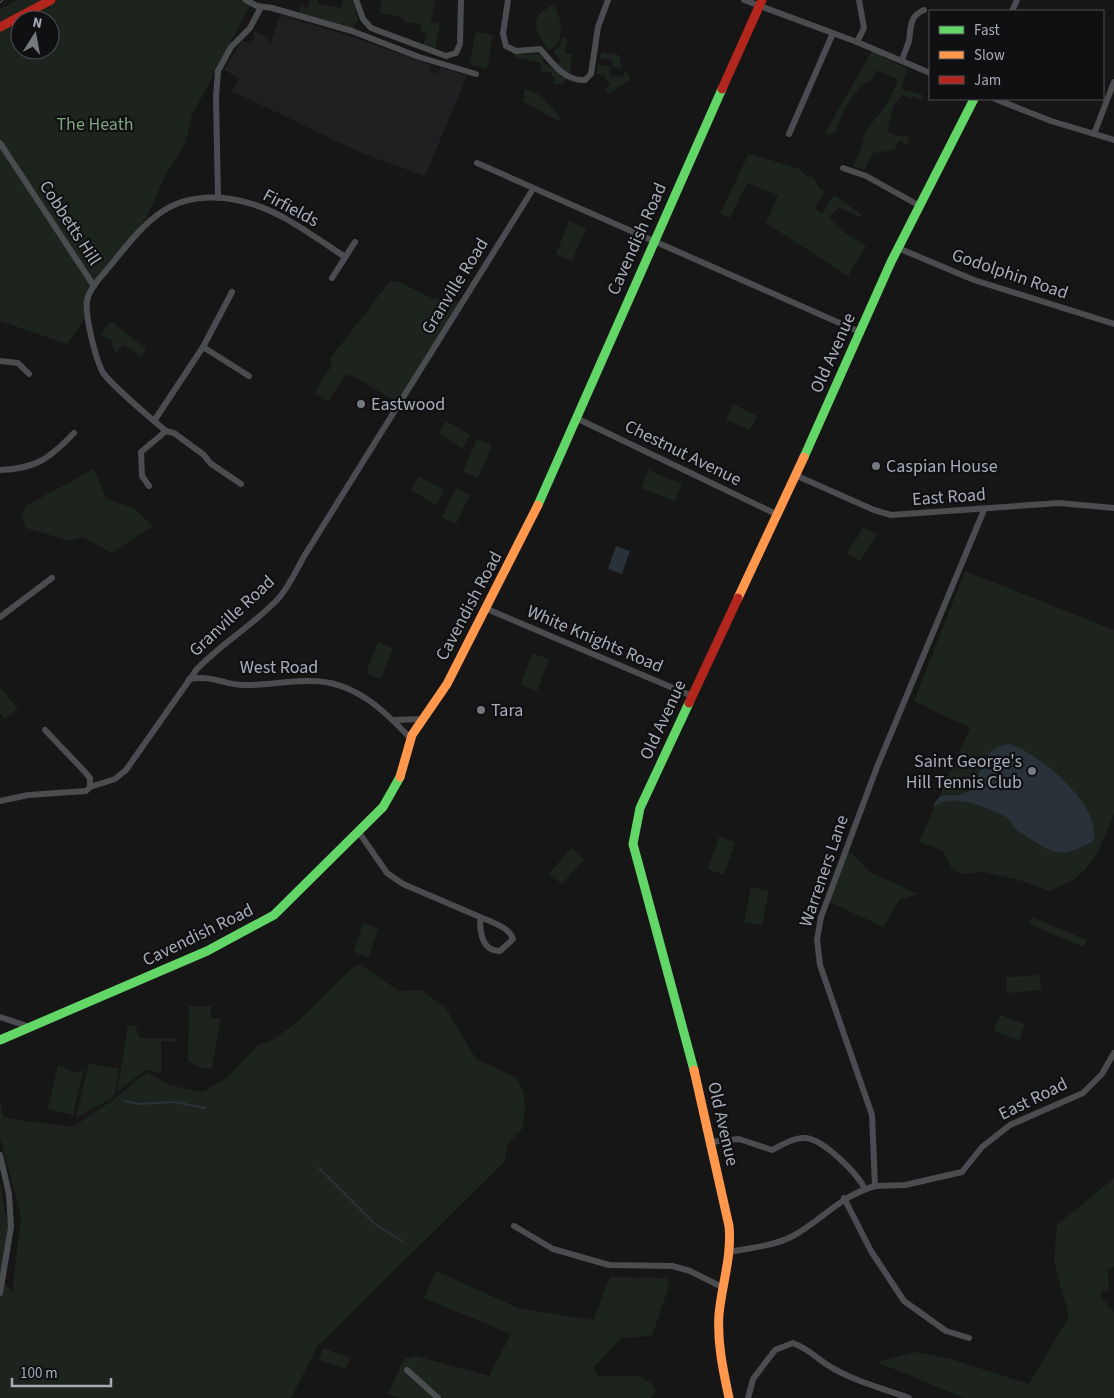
<svg xmlns="http://www.w3.org/2000/svg" width="1114" height="1398" font-family="'Source Sans 3',sans-serif">
<style>
.built{fill:#202022}
.green{fill:#1c241d}
.water{fill:#293239}
.lines{fill:none;stroke-linecap:round;stroke-linejoin:round}
.stream{stroke:#293239;stroke-width:2}
.street{stroke:#4a4c4f;stroke-width:6}
.fast{stroke:#63d668;stroke-width:9}
.slow{stroke:#ff974d;stroke-width:9}
.jam{stroke:#b3261e;stroke-width:9}
.rail-casing{stroke:#4a4c4f;stroke-width:4}
.rail{stroke:#101012;stroke-width:2;stroke-dasharray:5.5;stroke-linecap:butt}
.poi-dot{fill:#74787f;stroke:#101012;stroke-width:2}
.labels{text-anchor:middle;dominant-baseline:central;stroke-width:4.5;stroke-linejoin:round;paint-order:stroke}
.park-label{font-size:18px;fill:#7ca47d;stroke:#101012}
.street-label{font-size:18px;fill:#a6acb8;stroke:#101012}
.poi-label{font-size:18px;fill:#a6acb8;stroke:#101012;text-anchor:start}
</style>
<rect width="100%" height="100%" fill="#161616"/>
<polygon class="built" points="280,15 353,37 431,65 429,70 438,74 440,67 467,76 425,176 361,153 232,91 239,78 224,70 242,40 247,43 254,39 254,31 268,38 267,41 271,42"/>
<g class="green">
<polygon points="17,0 43,0 0,23 0,9"/>
<polygon points="59,0 253,0 192,115 185,144 166,174 147,217 94,281 0,137 0,31 20,20 20,50 50,50 50,20 21,20"/>
<polygon points="311,0 318,0 318,4 341,8 343,0 352,0 358,20 354,28 299,13 301,6 307,8"/>
<polygon points="382,0 435,0 431,22 440,24 435,49 423,45 427,34 420,30 421,25 403,21 403,18 380,13"/>
<path d="M 554,5 C 562,17 566,45 548,50 C 535,31 527,16 554,5 Z"/>
<polygon points="476,32 493,35 487,69 469,64"/>
<polygon points="563,37 567,40 565,53 573,55 569,61 571,62 571,73 562,84 554,84 555,77 552,76 552,73 541,71 540,63 514,57 514,54 542,54 544,63 553,69 561,61 553,51 559,47"/>
<path d="M 873,49 L 883,53 L 882,57 L 908,69 L 903,79 L 902,89 L 923,95 L 921,100 L 914,96 L 911,98 L 903,95 L 893,106 L 887,131 L 895,135 L 910,137 L 906,145 L 900,140 L 894,150 L 873,153 L 864,170 L 853,166 L 862,147 L 865,132 L 888,102 L 898,80 L 876,70 L 872,80 C 856,85 840,114 837,130 L 829,135 L 825,133 Z"/>
<polygon points="602,52 619,55 622,69 611,67 610,75 623,77 624,71 627,72 631,79 608,94 605,89 610,85 604,76 596,74 598,64 611,67 613,60 599,58"/>
<path d="M 524,89 C 542,92 551,107 562,120 L 560,122 L 522,101 L 525,99 Z"/>
<polygon points="0,148 92,287 85,318 67,344 0,321"/>
<polygon points="749,153 799,169 806,176 813,177 820,189 825,191 815,208 822,213 834,195 863,215 859,217 839,207 830,216 831,220 845,233 866,246 848,276 766,223 778,195 747,183 730,218 720,214"/>
<polygon points="569,221 586,229 572,261 556,254"/>
<path d="M 390,281 C 407,281 415,293 430,297 C 441,301 454,301 465,302 L 399,404 L 357,378 L 346,374 L 328,402 L 314,393 L 332,365 L 330,359 Z"/>
<polygon points="111,321 146,349 141,357 124,345 115,353 111,340 101,335"/>
<polygon points="733,404 757,416 750,430 726,419"/>
<polygon points="446,421 470,435 462,449 439,433"/>
<polygon points="477,439 492,445 478,478 463,472"/>
<polygon points="94,469 106,499 132,507 153,526 111,553 83,537 70,541 26,528 21,514 27,505"/>
<polygon points="648,470 682,484 675,501 641,488"/>
<polygon points="419,476 444,490 436,505 411,490"/>
<polygon points="456,488 470,495 456,524 442,517"/>
<polygon points="864,527 877,535 860,561 847,553"/>
<polygon points="965,571 1114,630 1114,814 1098,852 1085,870 1073,880 1050,891 1022,881 984,872 962,874 953,870 942,850 919,842 970,728 914,701"/>
<polygon points="378,642 393,648 381,679 366,673"/>
<polygon points="532,653 549,659 537,691 521,685"/>
<polygon points="0,687 18,709 4,719 0,714"/>
<polygon points="719,837 735,842 724,875 708,869"/>
<polygon points="571,848 584,859 562,884 549,874"/>
<polygon points="847,851 852,853 868,871 918,894 900,899 883,927 828,901"/>
<polygon points="751,887 769,891 762,925 744,922"/>
<polygon points="1032,917 1087,940 1083,947 1029,924"/>
<polygon points="363,923 378,928 369,957 354,952"/>
<polygon points="360,964 399,991 421,990 445,1007 476,1059 517,1078 524,1095 525,1107 522,1129 509,1142 504,1162 317,1347 291,1398 0,1398 0,1181 5,1213 11,1227 4,1282 12,1292 21,1216 0,1138 0,1102 4,1118 73,1127 110,1102 147,1072 169,1085 202,1092 227,1078 257,1046 274,1039 296,1023 349,971"/>
<polygon points="1040,975 1041,990 1007,993 1006,977"/>
<polygon points="189,1006 211,1006 211,1018 221,1018 212,1068 202,1068 188,1061"/>
<polygon points="1000,1015 1025,1024 1019,1040 994,1031"/>
<polygon points="128,1025 136,1026 138,1036 143,1038 176,1038 175,1042 161,1041 161,1073 146,1070 117,1092"/>
<polygon points="89,1063 119,1069 114,1097 76,1118"/>
<polygon points="58,1065 74,1072 83,1071 73,1115 48,1109"/>
<polygon points="1114,1178 1114,1267 1108,1270 1109,1291 1102,1291 1100,1296 1114,1312 1114,1398 964,1398 877,1362 916,1352 951,1359 1029,1384 1069,1317 1054,1262 1057,1225"/>
<polygon points="436,1271 518,1308 593,1320 610,1277 666,1278 669,1286 652,1336 621,1338 594,1367 597,1376 639,1376 650,1382 656,1392 651,1398 399,1398 388,1394 404,1359 416,1356 489,1376 511,1334 424,1298"/>
<polygon points="323,1348 350,1358 346,1369 319,1360"/>
</g>
<g class="water">
<polygon points="616,546 630,551 622,574 608,569"/>
<path d="M 1009,744 C 1038,752 1104,807 1093,841 C 1082,847 1068,855 1056,852 C 1047,850 1023,835 1016,829 C 1012,825 1010,820 1006,817 C 987,807 950,791 933,808 C 940,787 950,800 965,793 C 986,783 974,749 1009,744 Z"/>
</g>
<g class="lines">
<g class="stream">
<polyline points="124,1101 140,1104 175,1102 205,1108"/>
<polyline points="319,1168 375,1224 402,1241"/>
</g>
<g class="street">
<polyline points="246,0 257,6 272,8 352,31 419,57 476,74"/>
<polyline points="356,0 363,19 371,28 446,56 456,53 460,44 461,0"/>
<path d="M 508,0 L 503,34 L 506,46 L 516,51 L 540,49 C 553,63 564,81 585,80 L 591,74 L 598,27 L 608,0"/>
<polyline points="744,0 857,42 930,73"/>
<polyline points="1012,11 1017,0"/>
<polyline points="857,42 864,28 859,0"/>
<path d="M 902,60 C 904,54 907,47 909,41 C 911,28 909,16 924,10"/>
<polyline points="995,99 1051,121 1114,140"/>
<polyline points="789,134 833,33"/>
<polyline points="1094,134 1114,82"/>
<polyline points="0,143 94,286"/>
<polyline points="477,163 860,332"/>
<polyline points="843,168 866,176 920,206"/>
<polyline points="218,198 216,97 218,71 231,47 250,28 261,7"/>
<polyline points="898,248 974,280 1114,324"/>
<polyline points="332,278 355,242"/>
<polyline points="203,347 249,376"/>
<polyline points="0,361 18,363 29,374"/>
<polyline points="576,418 776,514"/>
<polyline points="154,421 203,347 232,292"/>
<path d="M 0,470 C 36,469 50,458 74,433"/>
<polyline points="795,475 874,510 891,515 1059,503 1114,508"/>
<path d="M 241,484 L 210,463 L 204,455 L 174,433 L 166,431 C 154,421 108,382 102,371 C 95,356 85,317 87,301 C 89,288 102,276 110,266 C 145,223 168,190 231,199 C 274,205 310,234 345,257"/>
<polyline points="149,486 142,476 141,452 166,431"/>
<polyline points="487,609 692,696"/>
<polyline points="0,617 52,578"/>
<path d="M 189,679 C 213,675 222,684 242,685 C 265,686 288,680 311,681 C 354,681 384,710 411,739"/>
<polyline points="393,720 422,719"/>
<path d="M 90,787 L 115,779 L 126,770 L 197,669 C 222,643 253,625 277,600 C 288,588 296,572 303,558 L 533,189"/>
<polyline points="0,801 28,795 86,791 90,787 90,778 85,772 45,730"/>
<path d="M 358,831 L 387,873 L 403,884 L 480,917 C 491,922 509,927 513,939 L 500,951 C 481,951 480,931 480,917"/>
<polyline points="0,1017 30,1027"/>
<path d="M 711,1142 L 739,1139 L 772,1150 C 782,1145 794,1137 806,1138 C 824,1140 857,1173 865,1189"/>
<polyline points="0,1155 9,1194 11,1227 0,1293"/>
<polyline points="875,1186 905,1185 962,1172 982,1147 1010,1125 1083,1093 1102,1074 1114,1053"/>
<polyline points="844,1198 871,1251 904,1301 946,1331 969,1338"/>
<polyline points="514,1226 553,1249 609,1265 672,1266 690,1271 724,1288"/>
<path d="M 729,1252 C 750,1248 774,1246 793,1236 C 824,1219 838,1197 875,1186 L 872,1115 L 820,965 L 817,940 L 821,917 L 877,767 L 984,510"/>
<polyline points="407,1370 438,1398"/>
<path d="M 748,1398 L 753,1379 L 775,1350 L 793,1343 C 808,1349 813,1355 826,1364 C 850,1380 881,1388 909,1398"/>
</g>
<g class="fast">
<polyline points="804,457 891,262 974,99"/>
<polyline points="538,505 722,89"/>
<polyline points="689,703 640,808 633,844 694,1070"/>
<polyline points="0,1040 207,951 274,915 383,807 400,777"/>
</g>
<g class="slow">
<polyline points="738,598 804,457"/>
<polyline points="400,777 412,735 447,684 538,505"/>
<path d="M 694,1070 L 729,1226 C 732,1256 722,1284 719,1314 C 717,1342 723,1370 729,1398"/>
</g>
<g class="jam">
<polyline points="0,27 51,0"/>
<polyline points="722,89 762,0"/>
<polyline points="689,703 738,598"/>
</g>
<defs>
<polyline id="rail" points="0,1 1,0"/>
</defs>
<use href="#rail" class="rail-casing"/>
<use href="#rail" class="rail"/>
</g>
<g class="poi-dot">
<circle cx="361" cy="404" r="5"/>
<circle cx="876" cy="466" r="5"/>
<circle cx="481" cy="710" r="5"/>
<circle cx="1032" cy="771" r="5"/>
</g>
<g class="labels">
<g class="park-label">
<text x="95" y="124">The Heath</text>
</g>
<g class="street-label">
<text transform="translate(291 208) rotate(28)">Firfields</text>
<text transform="translate(70 223) rotate(57)">Cobbetts Hill</text>
<text transform="translate(637 239) rotate(-66)">Cavendish Road</text>
<text transform="translate(1010 274) rotate(19)">Godolphin Road</text>
<text transform="translate(455 286) rotate(-58)">Granville Road</text>
<text transform="translate(833 353) rotate(-66)">Old Avenue</text>
<text transform="translate(683 453) rotate(26)">Chestnut Avenue</text>
<text transform="translate(949 497) rotate(-4)">East Road</text>
<text transform="translate(469 606) rotate(-62)">Cavendish Road</text>
<text transform="translate(232 616) rotate(-43)">Granville Road</text>
<text transform="translate(595 639) rotate(23)">White Knights Road</text>
<text x="279" y="667">West Road</text>
<text transform="translate(663 720) rotate(-65)">Old Avenue</text>
<text transform="translate(824 871) rotate(-71)">Warreners Lane</text>
<text transform="translate(198 935) rotate(-26)">Cavendish Road</text>
<text transform="translate(1033 1099) rotate(-26)">East Road</text>
<text transform="translate(723 1124) rotate(77)">Old Avenue</text>
</g>
<g class="poi-label">
<text x="371" y="404">Eastwood</text>
<text x="886" y="466">Caspian House</text>
<text x="491" y="710">Tara</text>
<text x="1022" y="761" text-anchor="end">Saint George's<tspan x="1022" dy="21">Hill Tennis Club</tspan></text>
</g>
</g>
<rect x="929" y="10" width="175" height="90" fill="#101012" stroke="#4c4e54"/>
<rect x="939" y="26" width="25" height="8" fill="#63d668" stroke="#4c4e54"/>
<text x="974" y="35" font-size="15" fill="#a6acb8">Fast</text>
<rect x="939" y="51" width="25" height="8" fill="#ff974d" stroke="#4c4e54"/>
<text x="974" y="60" font-size="15" fill="#a6acb8">Slow</text>
<rect x="939" y="76" width="25" height="8" fill="#b3261e" stroke="#4c4e54"/>
<text x="974" y="85" font-size="15" fill="#a6acb8">Jam</text>
<g transform="translate(35 35) rotate(11)"><circle r="24" fill="#101012" stroke="#4c4e54"/>
<path d="M0-4L9 19L0 12L-9 19Z" fill="#74787f"/>
<text y="-8" font-size="14" font-weight="bold" text-anchor="middle" fill="#a6acb8">N</text>
</g>
<path d="M12 1378v8h99v-8" fill="none" stroke="#a6acb8" stroke-width="2.5"/>
<text x="20" y="1378" font-size="15" fill="#a6acb8" stroke="#101012" stroke-width="4" paint-order="stroke">100 m</text>
</svg>
